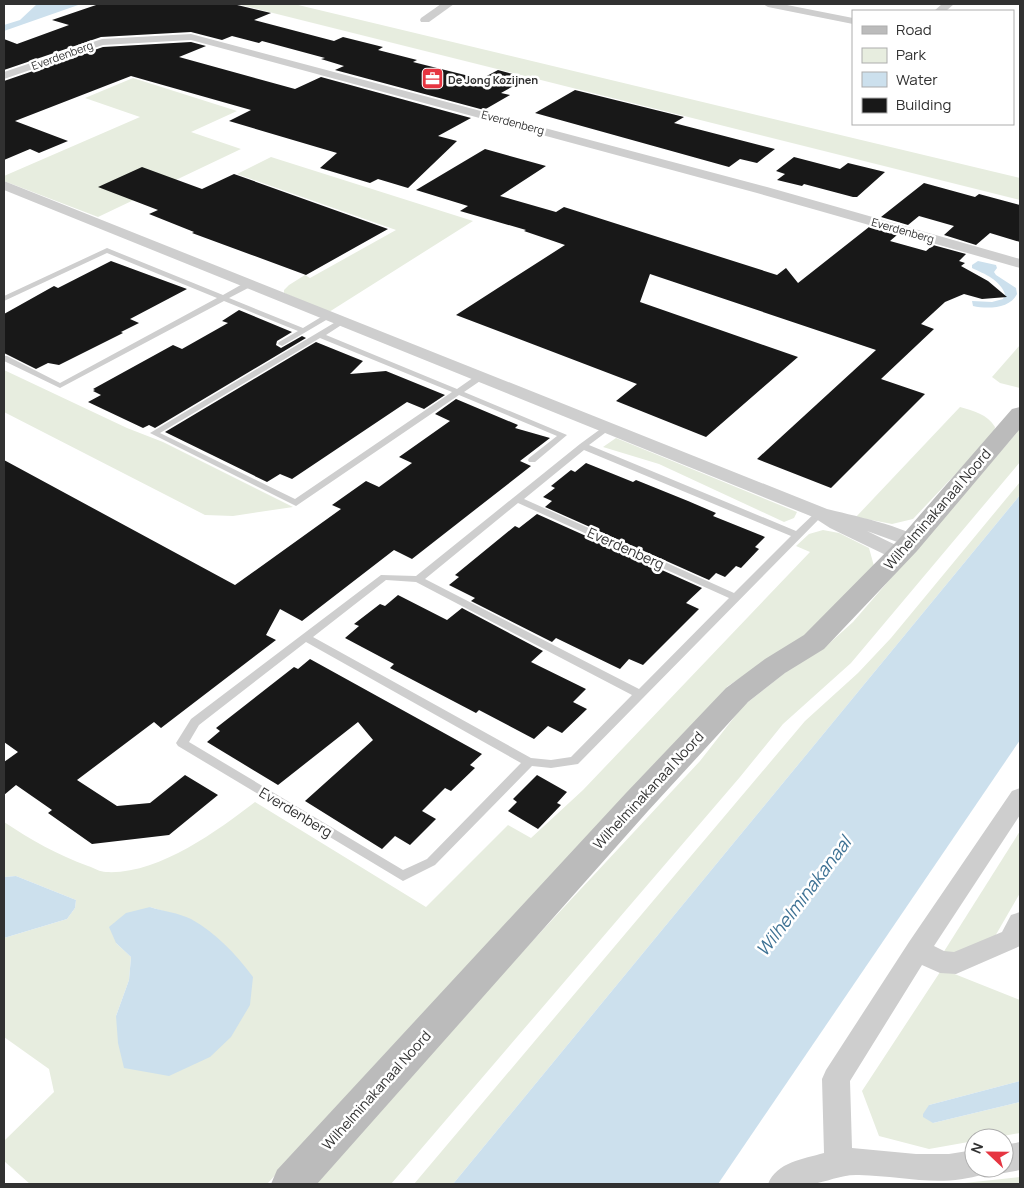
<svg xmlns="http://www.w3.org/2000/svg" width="1024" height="1188" font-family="Manrope,sans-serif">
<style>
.green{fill:#e7eddf;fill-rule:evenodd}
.water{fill:#cce0ed}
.building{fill:#181818}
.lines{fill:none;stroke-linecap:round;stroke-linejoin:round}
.lane{fill:#cecece;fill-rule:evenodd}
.street{fill:#cecece;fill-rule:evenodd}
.secondary{fill:#bbb;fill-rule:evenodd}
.labels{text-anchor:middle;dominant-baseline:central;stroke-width:5;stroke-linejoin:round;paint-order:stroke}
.far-street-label{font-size:11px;fill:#313131;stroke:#fff}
.far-poi-label{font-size:11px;font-weight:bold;fill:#313131;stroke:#fff;text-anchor:start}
.street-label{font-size:14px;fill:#313131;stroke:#fff}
.near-water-label{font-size:18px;font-style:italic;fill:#3e7294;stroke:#fff}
</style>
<rect width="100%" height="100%" fill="#fff"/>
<g class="green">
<polygon points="237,4 294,4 1020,178 1020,200"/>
<polygon points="133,78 237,111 191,132 241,149 98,217 4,181 4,176 140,117 85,98"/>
<polygon points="271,157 473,221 329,312 284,293 284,290 289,285 305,275 310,278 396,230 237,174"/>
<polygon points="1020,345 1020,388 1000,383 992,377"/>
<polygon points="4,370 127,428 163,442 293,507 233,516 205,515 4,412"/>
<path d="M 960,407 C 974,411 987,414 995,427 L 994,433 L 913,519 L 892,524 L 856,517 Z"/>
<polygon points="1020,429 1020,462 851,663 783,724 740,777 391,1184 313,1184 472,1006 700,761 743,706 791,668 823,649 853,622"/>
<polygon points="616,438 797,512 794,518 784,522 659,464 603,447"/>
<polygon points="1020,482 1020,495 453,1184 414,1184 805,721 858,673 891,638"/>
<path d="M 823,530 L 839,533 L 869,548 L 874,566 L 809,633 L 728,686 L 618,808 L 267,1184 L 30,1184 L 4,1161 L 4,1141 L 54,1092 L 49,1069 L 4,1037 L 4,938 L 67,919 L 75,908 L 76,900 L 16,876 L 4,877 L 4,822 C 31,840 58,855 88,866 C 94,868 100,872 106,872 C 157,875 216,832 255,802 L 426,907 L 508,825 L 531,838 L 583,790 L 810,552 L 796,546 L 809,534 ZM 150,907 L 189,919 L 213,935 L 116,1016 L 129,980 L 131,957 L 116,943 Z"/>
<polygon points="1020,831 1020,893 994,938 957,959 943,953"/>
<polygon points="942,969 1020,1000 1020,1081 929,1105 933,1123 1020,1102 1020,1133 992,1138 974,1138 974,1141 929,1149 879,1136 862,1091"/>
<polygon points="1020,1177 1020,1184 955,1184"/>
</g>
<g class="water">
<polygon points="37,4 81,4 4,31 4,25 20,20"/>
<path d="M 978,261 L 996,265 L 997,268 L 994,272 L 996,275 L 1016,288 L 1017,294 C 1010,309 987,309 973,306 L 972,301 L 992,302 L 1003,299 L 1005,294 C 1000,280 985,274 972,268 L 972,265 Z"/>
<polygon points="1020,495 1020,740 718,1184 453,1184"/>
<polygon points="16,876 76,900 75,908 67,919 4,938 4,877"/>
<path d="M 150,907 C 162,911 179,913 191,919 C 216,933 236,954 253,977 L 250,1005 L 231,1037 L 210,1057 L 169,1076 L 124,1068 L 118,1043 L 116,1016 L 129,980 L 131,957 L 116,943 L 109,927 L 126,913 Z"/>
<polygon points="1020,1081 1020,1102 933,1123 923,1117 923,1114 929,1105"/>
</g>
<g class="building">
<polygon points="99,4 233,4 271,13 254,20 334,41 343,37 383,47 378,50 417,60 413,62 481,79 498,70 528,78 501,93 510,95 484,110 335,70 344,66 321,59 325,58 262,41 259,43 232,36 222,40 191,32 101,37 4,70 4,39 17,44 69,25 52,20"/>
<polygon points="191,42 206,46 179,57 295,89 321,77 471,118 438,136 457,141 408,188 378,179 370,183 320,168 337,153 229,121 251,110 131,76 15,121 68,141 39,153 30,149 4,160 4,81 103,47"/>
<polygon points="575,90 684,117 674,123 775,149 757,163 740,159 729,167 535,113"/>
<polygon points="485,149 546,166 500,196 556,212 564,207 777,275 786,268 798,283 869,227 897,235 890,241 926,251 933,245 966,254 959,261 965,263 961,266 988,281 1007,297 982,299 964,294 945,302 921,324 934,329 881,379 925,394 831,488 757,459 876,350 650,274 640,302 798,357 706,437 616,401 637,384 456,315 565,245 524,231 526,230 460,211 468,206 416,190"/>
<polygon points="794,157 840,169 848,163 885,172 857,197 853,197 804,184 802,186 777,180 785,174 776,171"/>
<polygon points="142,167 202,189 234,174 388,229 306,275 192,233 194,232 149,214 158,210 98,187"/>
<polygon points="924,183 975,197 979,194 1020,205 1020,242 990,233 976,245 944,235 954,226 919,216 908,225 881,217"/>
<polygon points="111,261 187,289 130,319 139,323 121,332 123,333 59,365 48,363 36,369 4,353 4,314 54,286 58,288"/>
<polygon points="239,310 292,332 277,341 276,345 281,348 302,336 306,338 155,428 149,425 143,428 88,402 101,395 93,391 95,390 93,389 173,345 182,349 228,323 222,321"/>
<polygon points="316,342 363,361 350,374 386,371 445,395 424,409 407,402 292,479 280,474 267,482 165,432"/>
<polygon points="456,399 518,425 515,428 550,438 520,461 531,466 412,559 394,550 302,621 280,609 266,635 276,640 161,728 154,722 77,780 117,806 150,803 185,775 218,795 169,835 92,844 48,813 52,810 16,785 4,795 4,762 18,752 4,742 4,460 235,585 341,509 332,505 366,481 379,487 412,463 399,457 450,421 435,414"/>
<polygon points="586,463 633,482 636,480 688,501 716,513 713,516 765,537 755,547 759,549 741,568 736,566 725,577 716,573 709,580 545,507 552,501 543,497 555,488 551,486 571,470 575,472"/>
<polygon points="537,514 702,588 686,603 699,609 643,665 629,659 620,669 556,638 552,642 471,601 475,598 449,585 459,577 455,575 515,526 519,528"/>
<polygon points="398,595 447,620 462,608 543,651 531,662 586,689 573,702 587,709 562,733 548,726 534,739 479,710 476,713 390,668 394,664 345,638 359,626 354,624 380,604 385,606"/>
<polygon points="310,659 482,754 470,765 475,768 451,791 445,788 422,811 436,819 410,845 395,836 382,849 305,801 373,740 358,722 278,785 207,742 220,731 216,728 294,667 298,669"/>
<polygon points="537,775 567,792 557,803 561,805 538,829 508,811 517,802 513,799"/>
</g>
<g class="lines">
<g class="lane">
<polygon points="107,248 223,295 246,282 252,282 252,286 229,298 303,328 326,314 332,314 333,316 282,346 278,344 279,342 298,331 224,301 60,388 4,361 4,356 7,356 60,383 217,298 107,253 4,301 4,296"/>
<path d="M 339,320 L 345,320 L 346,322 L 326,335 L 457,389 L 477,375 L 483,375 L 483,379 L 464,392 L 567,435 L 535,462 L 529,462 L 528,460 L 529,458 L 557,436 L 459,395 L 296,506 L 150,433 ZM 320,338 L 452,392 L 295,499 L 160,433 Z"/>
<path d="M 606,425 L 610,428 L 609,430 L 589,445 L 796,531 L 817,511 L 820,510 L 825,513 L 578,764 L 551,768 L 532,766 L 435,865 L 403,881 L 178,746 L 176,743 L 191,719 L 381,575 L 416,576 L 580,444 ZM 584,450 L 791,536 L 734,593 L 524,499 ZM 518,503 L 729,598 L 639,689 L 425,579 ZM 386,580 L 416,582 L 632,695 L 571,757 L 551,760 L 531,758 L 313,637 ZM 306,642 L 521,763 L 427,859 L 403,870 L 189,742 L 199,725 Z"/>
</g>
<g class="street">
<polygon points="441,4 454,4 429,22 421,22 420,20 421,18"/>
<polygon points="763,4 782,4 853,18 853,24 768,7"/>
<polygon points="942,4 954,4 946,11 934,11"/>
<polygon points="191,34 767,187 1020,259 1020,268 757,193 191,40 103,45 4,79 4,72 102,39"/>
<path d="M 4,181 L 827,509 C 846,514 911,527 921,541 L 918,545 L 911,547 L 867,531 L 906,550 L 909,554 L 906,558 L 899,560 L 892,558 L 830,528 L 813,517 L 4,190 Z"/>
<path d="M 1020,788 L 1020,815 L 934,946 L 944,951 L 954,952 L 1002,932 L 1011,915 L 1020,912 L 1020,946 L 956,974 L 940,973 L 922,965 L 850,1081 L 852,1148 L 916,1154 L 949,1154 L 974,1150 L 974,1168 L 987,1168 L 984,1174 C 941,1188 903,1176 859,1175 C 841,1174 828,1182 811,1184 C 797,1186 782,1184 768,1184 C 777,1162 803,1159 824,1153 L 822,1079 L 826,1070 L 909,942 L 1012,791 Z"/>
<polygon points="1020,1142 1020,1170 1004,1173 994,1169 1004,1168 1004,1145"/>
</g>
<polygon class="secondary" points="1020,407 1020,429 917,551 824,649 785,673 748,702 648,811 317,1184 271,1184 277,1170 626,793 726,688 765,659 804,635 899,539 1012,409"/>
</g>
<defs>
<symbol id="office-square" viewBox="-11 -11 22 22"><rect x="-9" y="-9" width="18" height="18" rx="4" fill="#e63541" stroke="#fff"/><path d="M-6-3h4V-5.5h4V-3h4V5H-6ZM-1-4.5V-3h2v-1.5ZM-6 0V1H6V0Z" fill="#fff"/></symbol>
</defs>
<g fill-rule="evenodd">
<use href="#office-square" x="420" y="66" width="25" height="25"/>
</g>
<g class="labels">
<g class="far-street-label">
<text transform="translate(62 55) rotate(-20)">Everdenberg</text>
<text transform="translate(513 122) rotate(15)">Everdenberg</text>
<text transform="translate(903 230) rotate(16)">Everdenberg</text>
</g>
<g class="far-poi-label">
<text x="448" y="79">De Jong Kozijnen</text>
</g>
<g class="street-label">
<text transform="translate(937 509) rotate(-49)">Wilhelminakanaal Noord</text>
<text transform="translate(626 548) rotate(24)">Everdenberg</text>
<text transform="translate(648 790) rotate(-47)">Wilhelminakanaal Noord</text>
<text transform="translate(296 812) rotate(31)">Everdenberg</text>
<text transform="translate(376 1090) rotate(-48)">Wilhelminakanaal Noord</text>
</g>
<g class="near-water-label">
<text transform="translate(803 896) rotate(-53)">Wilhelminakanaal</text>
</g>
</g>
<rect width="1024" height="1188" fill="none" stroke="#313131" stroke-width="10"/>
<rect x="852" y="10" width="162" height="115" fill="#ffffff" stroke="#adadad"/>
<rect x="862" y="26" width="25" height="8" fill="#bbbbbb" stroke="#adadad"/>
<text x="896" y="35" font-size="15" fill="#313131">Road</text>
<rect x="862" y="48" width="25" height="15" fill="#e7eddf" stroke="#adadad"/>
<text x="896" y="60" font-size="15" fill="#313131">Park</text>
<rect x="862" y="72" width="25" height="15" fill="#cce0ed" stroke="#adadad"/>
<text x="896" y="85" font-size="15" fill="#313131">Water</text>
<rect x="862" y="98" width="25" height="15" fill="#181818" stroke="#adadad"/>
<text x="896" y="110" font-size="15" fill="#313131">Building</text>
<g transform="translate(989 1153) rotate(292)"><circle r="24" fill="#ffffff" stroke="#adadad"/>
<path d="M0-4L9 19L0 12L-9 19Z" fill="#e63541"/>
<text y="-8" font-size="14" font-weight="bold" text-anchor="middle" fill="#313131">N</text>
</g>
</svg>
